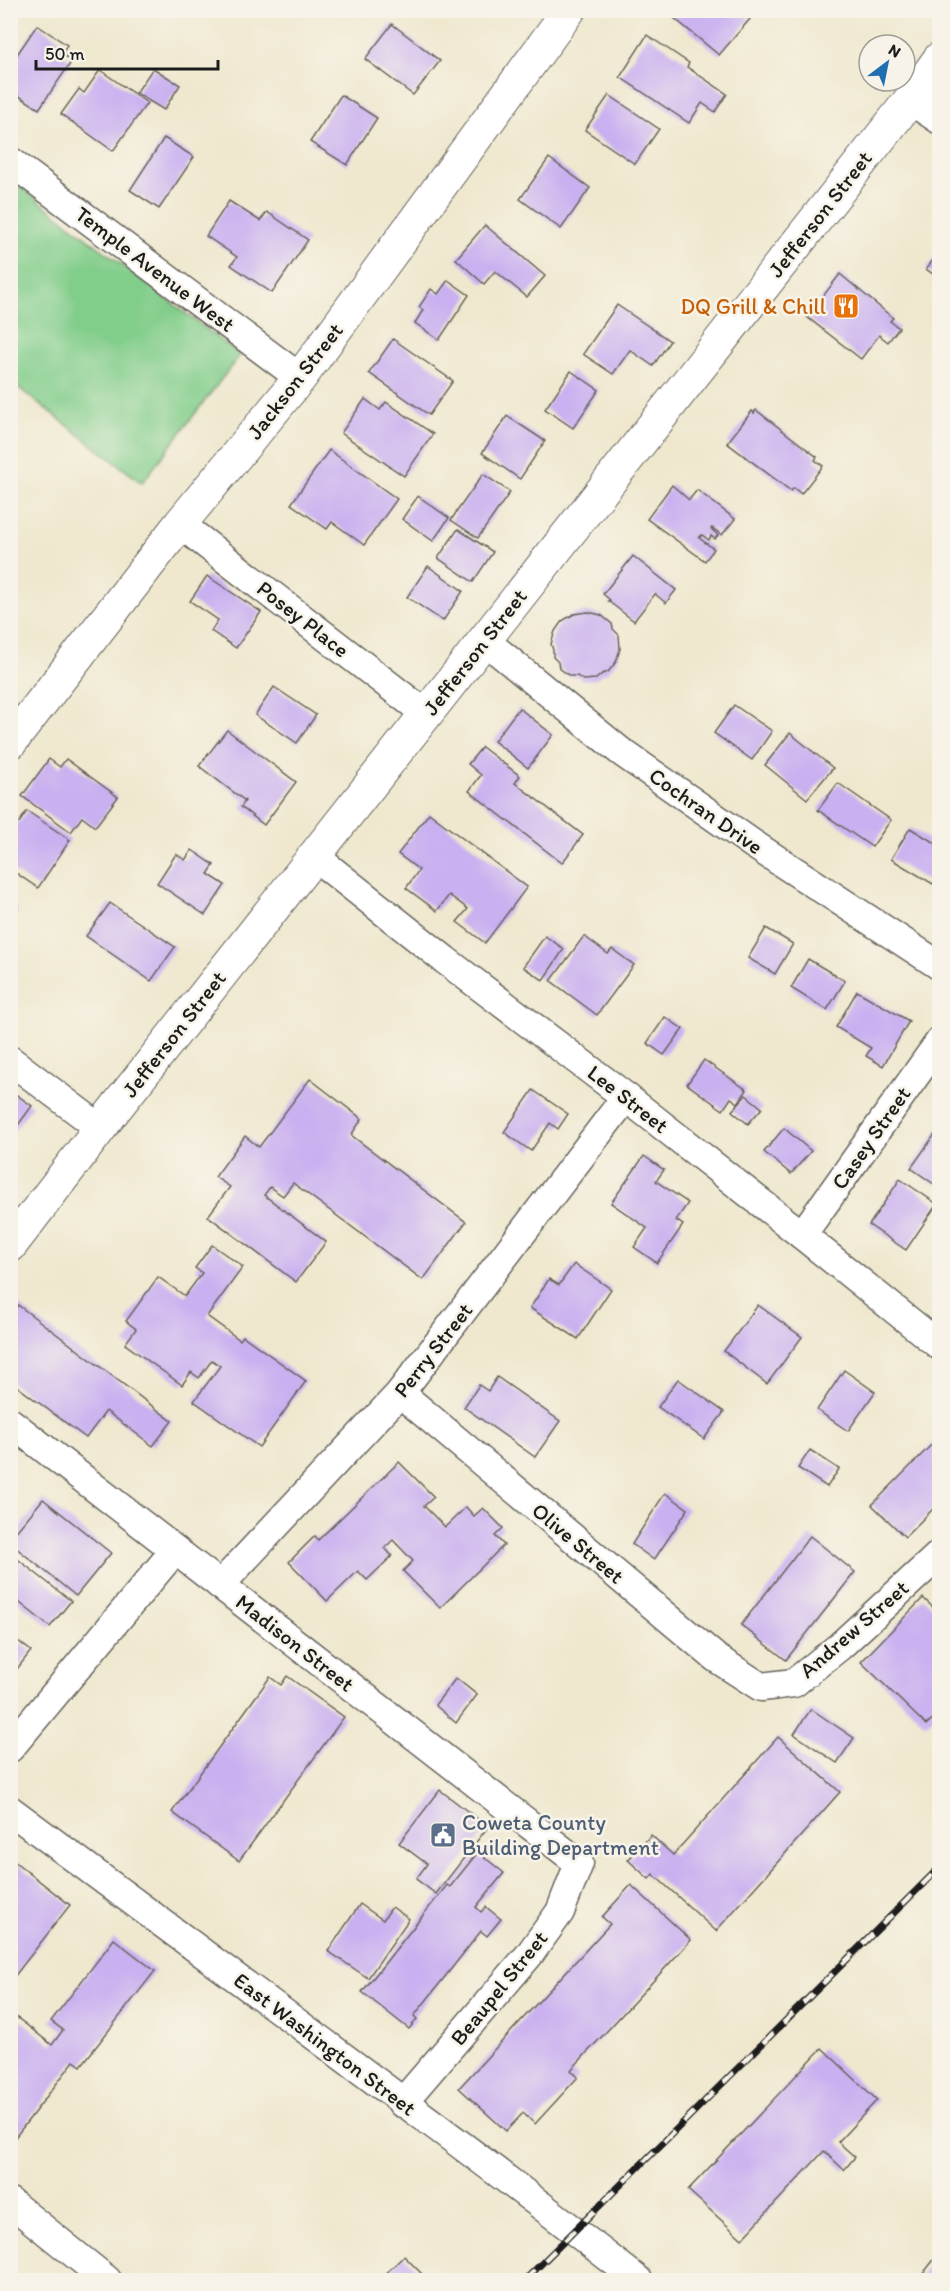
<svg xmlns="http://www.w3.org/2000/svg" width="950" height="2291" font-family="Itim,sans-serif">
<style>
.green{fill:#81cd8a;stroke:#4e7453;stroke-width:1.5}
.building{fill:#c9b0f0}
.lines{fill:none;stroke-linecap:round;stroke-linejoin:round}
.minor-casing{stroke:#66635b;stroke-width:31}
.major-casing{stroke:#66635b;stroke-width:35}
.minor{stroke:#fff;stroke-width:28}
.major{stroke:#fff;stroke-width:33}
.rail-casing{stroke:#1c1c1c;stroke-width:7}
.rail{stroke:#f7f3e8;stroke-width:4.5;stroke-dasharray:14;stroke-linecap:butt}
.labels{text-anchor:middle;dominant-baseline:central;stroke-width:5;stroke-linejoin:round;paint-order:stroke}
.street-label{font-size:22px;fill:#1c1c1c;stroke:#f7f3e8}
.food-label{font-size:22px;fill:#c56008;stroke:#f7f3e8;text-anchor:end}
.service-label{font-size:22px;fill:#4e5e75;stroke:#f7f3e8;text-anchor:start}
</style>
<rect width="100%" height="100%" fill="#f7f3e8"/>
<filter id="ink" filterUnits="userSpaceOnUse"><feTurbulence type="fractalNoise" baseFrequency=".0167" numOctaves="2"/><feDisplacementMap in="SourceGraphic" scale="12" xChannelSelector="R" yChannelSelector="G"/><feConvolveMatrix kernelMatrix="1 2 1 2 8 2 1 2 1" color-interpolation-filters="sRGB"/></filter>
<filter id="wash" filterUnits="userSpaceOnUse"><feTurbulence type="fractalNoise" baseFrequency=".008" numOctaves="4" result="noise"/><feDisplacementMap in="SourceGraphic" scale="24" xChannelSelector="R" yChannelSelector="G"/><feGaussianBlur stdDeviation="1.35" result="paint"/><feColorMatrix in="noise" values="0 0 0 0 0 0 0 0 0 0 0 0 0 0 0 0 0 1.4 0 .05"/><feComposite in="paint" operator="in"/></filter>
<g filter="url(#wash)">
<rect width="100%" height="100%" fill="#efe8cf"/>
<polygon class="green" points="10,179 240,355 142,483 11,382"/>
<g id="blocks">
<g class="building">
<polygon points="670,10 740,10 750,19 719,55 668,13"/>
<polygon points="392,24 440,61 413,95 365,59"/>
<polygon points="37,25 67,45 62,54 72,61 39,109 10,90 10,65"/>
<polygon points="647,35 689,63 687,67 727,94 715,112 702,103 689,123 620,77"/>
<polygon points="153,68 180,85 164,110 136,93"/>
<polygon points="100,70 147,103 113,151 61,114 79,89 84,93"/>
<polygon points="341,95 377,118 347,165 310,142"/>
<polygon points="609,95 659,129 635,164 585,130"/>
<polygon points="164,138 194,157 159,209 130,190"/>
<polygon points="549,158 590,188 561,229 520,199"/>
<polygon points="229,201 260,221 267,212 308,240 272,293 231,265 237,257 206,236"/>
<polygon points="485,225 545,276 527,297 495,271 484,284 456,259"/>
<polygon points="937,255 940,257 940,279 926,269"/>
<polygon points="840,274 893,318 890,321 899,328 888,342 879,335 861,359 807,317"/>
<polygon points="448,280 469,295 439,340 415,323 423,310 419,307 431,289 438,294"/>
<polygon points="617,305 670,341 653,366 630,350 613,374 583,354"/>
<polygon points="393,339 453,381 429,415 369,373"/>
<polygon points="571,371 599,390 573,428 545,409"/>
<polygon points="365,399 380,410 386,402 433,434 404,476 341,433"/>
<polygon points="756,410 817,457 815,460 823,466 801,494 794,488 791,491 727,443 752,411 754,413"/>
<polygon points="507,416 545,441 520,479 482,453"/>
<polygon points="329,450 397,499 364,545 332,522 327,529 291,504"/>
<polygon points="483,474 510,492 478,538 451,520"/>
<polygon points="672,485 689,500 697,490 735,519 722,535 712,528 711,529 718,535 715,539 711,536 709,540 702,535 699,538 714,549 705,561 647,519"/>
<polygon points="418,496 449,518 433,541 402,519"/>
<polygon points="458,529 493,552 473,582 438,558"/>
<polygon points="633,556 676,590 666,603 655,594 634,621 608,601 610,600 603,594"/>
<polygon points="428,566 463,591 443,621 407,597"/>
<polygon points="207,576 261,612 236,648 211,631 218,620 190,601"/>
<polygon points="588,612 601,615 612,624 613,629 619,635 620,649 616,662 608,672 602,674 596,679 583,680 577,676 570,676 559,668 558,662 553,657 553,650 551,644 555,631 562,621 574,614"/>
<polygon points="274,687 316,715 297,743 255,715"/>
<polygon points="734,705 772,731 752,760 714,733"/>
<polygon points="519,708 553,735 528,768 494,741"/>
<polygon points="227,730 296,782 264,825 241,807 245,801 199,766"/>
<polygon points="790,733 833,768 807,799 765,765"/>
<polygon points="482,747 520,776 515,783 583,835 562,863 469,791 481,775 468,764"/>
<polygon points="49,759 60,767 66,759 118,797 95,827 82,817 71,832 22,796"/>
<polygon points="838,783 891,820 872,847 818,810"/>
<polygon points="27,811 70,840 38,888 10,869 10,820 11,818 19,823"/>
<polygon points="429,813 527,887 485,943 457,922 468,909 449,895 437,911 406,888 419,870 398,854"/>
<polygon points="910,828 940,846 940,874 933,884 891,859"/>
<polygon points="192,850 214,865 208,874 225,885 205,915 157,883 176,854 185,860"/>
<polygon points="10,903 18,909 10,920"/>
<polygon points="110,903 175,947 151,981 86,936"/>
<polygon points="766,928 793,944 775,974 748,958"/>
<polygon points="545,936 564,949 543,980 523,967"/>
<polygon points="584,936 608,954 612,949 634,965 597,1015 551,981"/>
<polygon points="808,959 845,981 827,1010 791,988"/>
<polygon points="857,991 909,1021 883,1066 866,1056 871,1048 836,1027"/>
<polygon points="665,1017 683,1029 664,1055 647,1043"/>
<polygon points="704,1060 747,1090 738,1103 731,1098 723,1110 687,1084"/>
<polygon points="310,1079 362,1119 351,1135 466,1222 423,1280 293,1183 283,1196 270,1187 264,1195 326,1242 296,1282 208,1216 230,1187 215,1177 245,1136 259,1147"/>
<polygon points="10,1090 32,1106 10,1136"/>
<polygon points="533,1090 568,1114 558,1129 550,1123 531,1151 504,1132"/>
<polygon points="746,1095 762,1108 748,1124 732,1111"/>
<polygon points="940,1127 940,1176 934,1184 911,1168"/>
<polygon points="784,1128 811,1151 791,1174 764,1152"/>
<polygon points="644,1156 664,1170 656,1181 688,1203 676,1220 683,1225 657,1263 634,1247 647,1228 611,1203"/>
<polygon points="900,1179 937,1204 906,1250 869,1225"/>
<polygon points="212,1245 243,1267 207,1316 240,1340 243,1336 306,1381 259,1447 194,1401 220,1366 212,1360 199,1378 191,1372 182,1385 125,1344 136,1329 126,1321 158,1277 185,1296 202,1273 195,1268"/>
<polygon points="574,1264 611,1289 578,1339 530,1308 549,1279 559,1285"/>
<polygon points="18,1305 172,1421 153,1446 106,1411 86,1438 10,1381 10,1315"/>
<polygon points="758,1305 802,1337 767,1384 724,1351"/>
<polygon points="844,1370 875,1392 848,1431 817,1410"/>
<polygon points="497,1377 560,1421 535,1457 464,1407 479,1385 488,1391"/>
<polygon points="678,1379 724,1412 704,1439 658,1407"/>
<polygon points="940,1436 940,1502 905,1537 872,1505"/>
<polygon points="810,1450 839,1469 827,1487 798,1468"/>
<polygon points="399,1462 434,1497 424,1506 445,1527 466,1507 474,1516 483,1508 503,1528 495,1536 504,1545 440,1608 403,1571 413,1561 393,1540 385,1548 392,1556 367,1580 358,1571 327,1601 289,1562 315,1536 318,1540"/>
<polygon points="665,1493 688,1509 654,1560 632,1544"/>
<polygon points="43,1499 111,1553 76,1596 10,1543 10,1539"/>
<polygon points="810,1536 855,1572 786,1660 741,1625"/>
<polygon points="10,1553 71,1601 50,1627 10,1595"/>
<polygon points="923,1598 940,1614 940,1712 926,1725 861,1662"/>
<polygon points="10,1635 31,1651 10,1678"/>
<polygon points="287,1676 344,1717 239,1861 172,1812 270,1677 281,1685"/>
<polygon points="456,1678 477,1695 456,1723 435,1705"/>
<polygon points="811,1709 854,1738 837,1763 794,1734"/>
<polygon points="778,1737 840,1792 716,1931 653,1874 649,1879 628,1860 651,1835 673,1855"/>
<polygon points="440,1790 488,1827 436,1894 416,1879 427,1864 399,1843"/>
<polygon points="478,1852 504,1873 476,1907 481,1912 486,1907 501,1919 487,1936 481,1931 414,2016 417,2019 409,2029 362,1992 447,1885 450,1887"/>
<polygon points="10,1858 70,1905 10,1982"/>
<polygon points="631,1885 691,1940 571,2070 578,2077 535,2124 523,2113 506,2131 459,2088 610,1924 602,1917"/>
<polygon points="360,1904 383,1920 392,1907 409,1919 368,1978 328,1951"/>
<polygon points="114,1939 155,1971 81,2066 74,2061 10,2144 10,2012 52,2045 63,2030 51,2021"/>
<polygon points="822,2048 877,2100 838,2142 855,2157 844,2170 824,2151 742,2239 688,2190"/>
<polygon points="940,2252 940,2280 918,2280"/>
<polygon points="404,2256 428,2280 379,2280"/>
</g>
</g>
</g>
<g filter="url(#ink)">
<use href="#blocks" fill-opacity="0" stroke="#66635b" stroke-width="1.5"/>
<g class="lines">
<defs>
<g id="minor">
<polyline points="910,100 940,120"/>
<polyline points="10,161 300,378"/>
<polyline points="180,524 426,714"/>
<polyline points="484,640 620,751 753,844 940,966"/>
<polyline points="314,856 445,960 626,1097 802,1235 940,1346"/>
<polyline points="10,1060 100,1128"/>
<polyline points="802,1235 940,1041"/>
<polyline points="400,1393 716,1658 761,1687 794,1683 840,1646 940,1554"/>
<polyline points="10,1422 579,1863 560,1912 529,1955 402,2103"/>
<polyline points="220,1585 400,1393 626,1097"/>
<polyline points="10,1748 175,1550"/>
<path d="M 10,1810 C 220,1967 432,2120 638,2280"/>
<polyline points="10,2202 107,2280"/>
</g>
<g id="major">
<polyline points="10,743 180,524 300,378 569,10"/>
<polyline points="10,1246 111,1114 910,100 940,58"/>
</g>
</defs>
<use href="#minor" class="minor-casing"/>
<use href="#major" class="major-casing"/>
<use href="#minor" class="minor"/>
<use href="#major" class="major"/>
<defs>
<polyline id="rail" points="525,2280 940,1867"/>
</defs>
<use href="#rail" class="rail-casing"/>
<use href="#rail" class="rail"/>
</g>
</g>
<defs>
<symbol id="restaurant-square" viewBox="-11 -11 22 22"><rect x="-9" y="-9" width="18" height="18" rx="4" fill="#e8710a" stroke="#f7f3e8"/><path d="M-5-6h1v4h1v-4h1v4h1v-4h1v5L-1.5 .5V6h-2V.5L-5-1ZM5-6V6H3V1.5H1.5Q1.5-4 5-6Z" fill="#fff"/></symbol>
<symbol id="civic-square" viewBox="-11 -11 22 22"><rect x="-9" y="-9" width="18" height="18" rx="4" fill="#5c6f8a" stroke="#f7f3e8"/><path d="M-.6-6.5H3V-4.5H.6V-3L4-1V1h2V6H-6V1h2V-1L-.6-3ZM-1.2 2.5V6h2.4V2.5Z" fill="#fff"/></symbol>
</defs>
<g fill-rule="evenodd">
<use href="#restaurant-square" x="831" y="291" width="30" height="30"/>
<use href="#civic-square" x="428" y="1820" width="30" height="30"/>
</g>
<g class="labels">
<g class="street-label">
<text transform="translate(820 214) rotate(-52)">Jefferson Street</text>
<text transform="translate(155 269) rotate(37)">Temple Avenue West</text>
<text transform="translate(295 381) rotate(-52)">Jackson Street</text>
<text transform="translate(303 619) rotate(38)">Posey Place</text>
<text transform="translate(475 652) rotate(-52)">Jefferson Street</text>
<text transform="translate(706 811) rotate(35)">Cochran Drive</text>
<text transform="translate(174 1034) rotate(-52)">Jefferson Street</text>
<text transform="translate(628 1099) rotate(38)">Lee Street</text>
<text transform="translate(871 1138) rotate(-55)">Casey Street</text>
<text transform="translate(433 1350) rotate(-52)">Perry Street</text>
<text transform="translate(578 1543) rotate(40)">Olive Street</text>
<text transform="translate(854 1629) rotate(-41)">Andrew Street</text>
<text transform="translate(295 1643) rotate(38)">Madison Street</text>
<text transform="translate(499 1988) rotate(-51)">Beaupel Street</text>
<text transform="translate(325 2044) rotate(37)">East Washington Street</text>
</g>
<g class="food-label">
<text x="826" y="306">DQ Grill &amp; Chill</text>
</g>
<g class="service-label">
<text x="462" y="1822">Coweta County<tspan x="462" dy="25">Building Department</tspan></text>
</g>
</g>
<rect width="950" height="2291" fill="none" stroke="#f7f3e8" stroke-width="36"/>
<g transform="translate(887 63) rotate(32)"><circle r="28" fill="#f7f3e8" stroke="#9f9d96" stroke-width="1.5"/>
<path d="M0-4.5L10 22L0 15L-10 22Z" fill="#1f6fb2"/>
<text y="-9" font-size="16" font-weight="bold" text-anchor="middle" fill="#1c1c1c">N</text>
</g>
<path d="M36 60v9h182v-9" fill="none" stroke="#1c1c1c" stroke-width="3"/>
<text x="45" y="60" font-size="18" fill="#1c1c1c" stroke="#f7f3e8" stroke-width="4.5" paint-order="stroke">50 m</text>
</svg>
